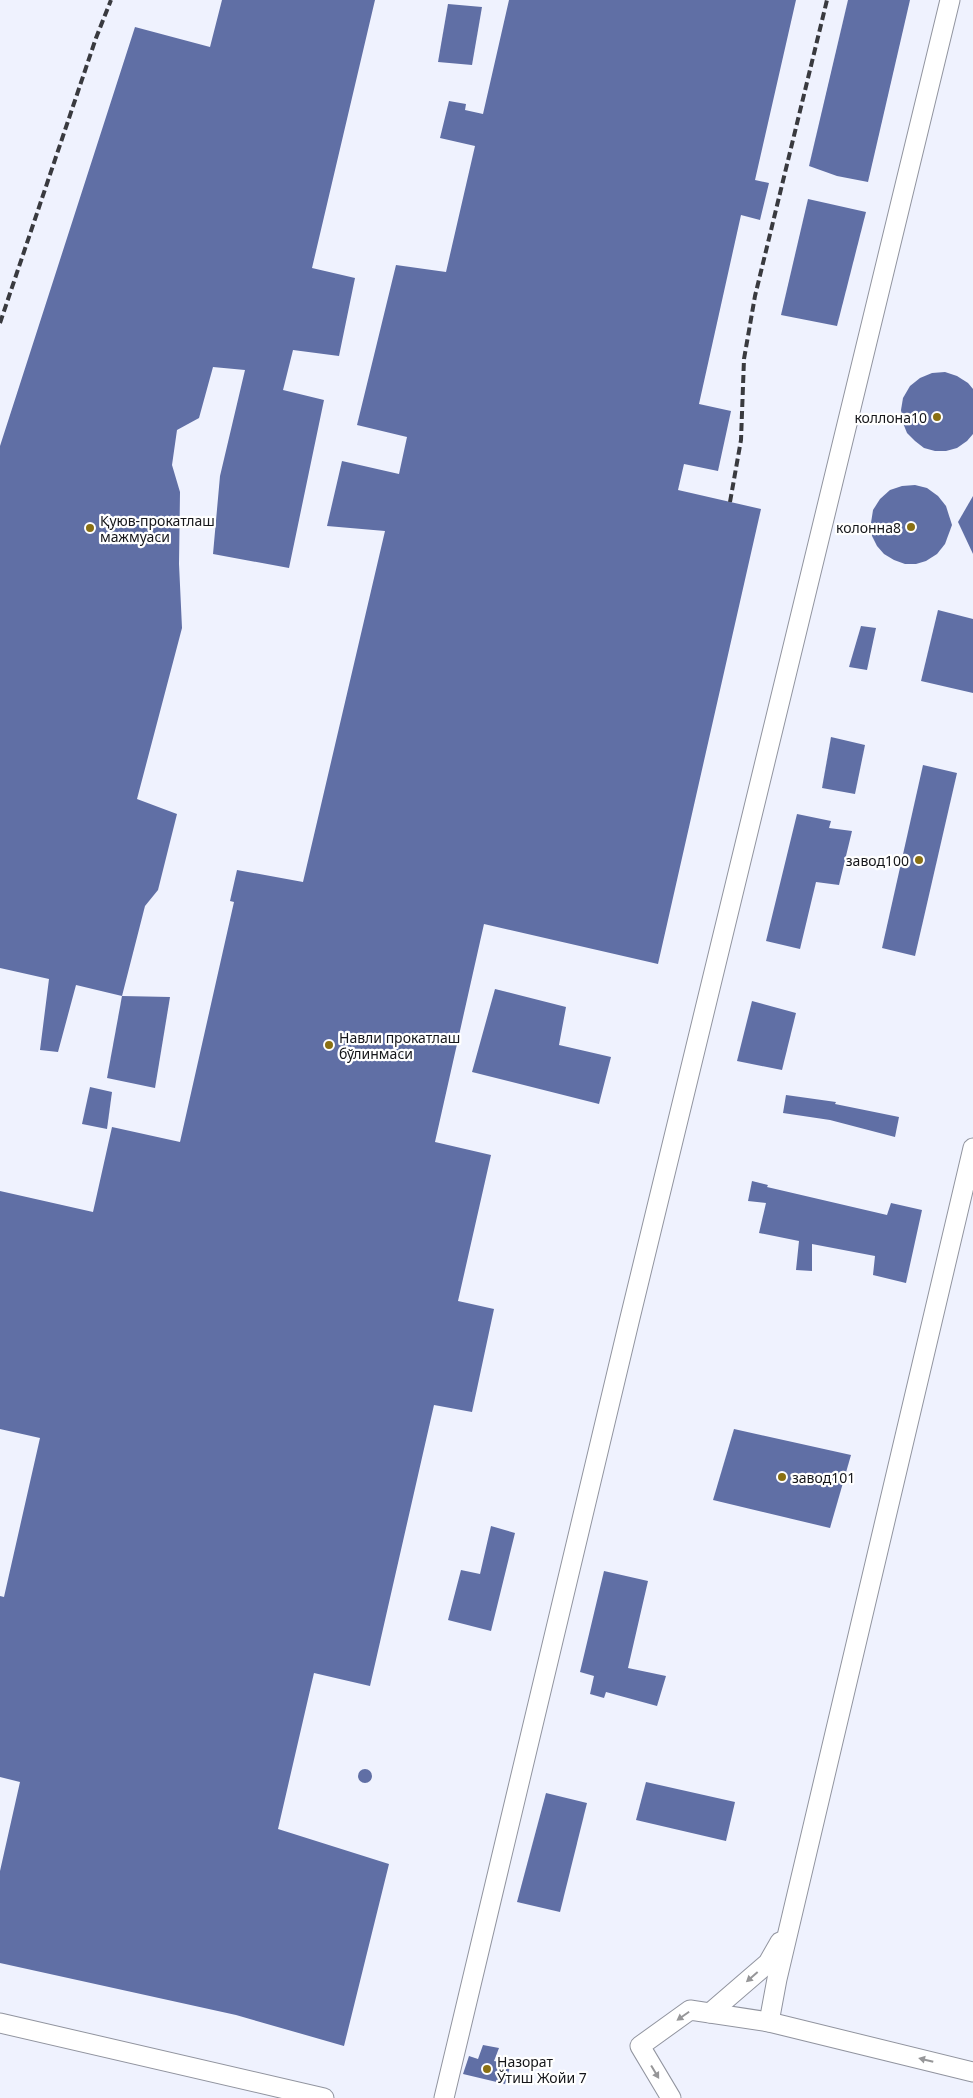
<svg xmlns="http://www.w3.org/2000/svg" width="973" height="2098" font-family="'Noto Sans',sans-serif">
<style>
.building{fill:#606fa5}
.lines{fill:none;stroke-linecap:round;stroke-linejoin:round}
.minor-casing{stroke:#91949f;stroke-width:21}
.minor{stroke:#fff;stroke-width:19}
.rail{stroke:#393a3f;stroke-width:4;stroke-dasharray:8 4;stroke-linecap:butt}
.oneway{fill:#969698}
.poi-dot{fill:#8a7013;stroke:#fff;stroke-width:2}
.labels{text-anchor:middle;dominant-baseline:central;stroke-width:4.5;stroke-linejoin:round;paint-order:stroke}
.poi-label{font-size:14px;fill:#15161a;stroke:#fff;text-anchor:start}
</style>
<rect width="100%" height="100%" fill="#eff2fe"/>
<g class="building">
<polygon points="222,0 375,0 312,268 355,278 339,356 293,350 283,390 324,400 289,568 213,554 220,476 245,370 213,367 199,418 177,430 172,465 180,492 179,564 182,628 137,799 177,814 158,890 145,906 122,996 76,985 58,1052 40,1050 49,979 0,968 0,446 135,27 210,47"/>
<polygon points="509,0 796,0 755,180 769,183 760,220 741,215 699,404 731,411 718,471 684,464 678,490 761,509 658,964 484,924 435,1142 491,1155 458,1301 494,1309 472,1412 434,1405 370,1686 314,1673 278,1829 389,1864 344,2046 236,2015 0,1963 0,1871 20,1782 0,1777 0,1596 4,1597 40,1438 0,1429 0,1191 93,1212 112,1127 180,1142 234,902 230,901 237,870 303,882 385,531 327,526 342,461 399,474 407,437 357,425 396,265 446,272 475,146 440,138 449,101 466,104 465,110 483,114"/>
<polygon points="848,0 910,0 868,182 837,176 809,166"/>
<polygon points="448,4 482,7 472,65 438,62"/>
<polygon points="808,199 866,212 837,326 781,315"/>
<polygon points="945,372 957,376 968,383 973,389 973,434 967,441 957,448 946,451 935,451 924,448 915,441 907,433 903,423 901,410 903,398 910,386 920,378 932,373"/>
<polygon points="915,485 927,488 938,496 946,506 952,525 945,544 937,554 926,561 916,564 905,564 894,560 884,554 877,546 872,536 871,523 873,510 880,499 890,490 902,486"/>
<polygon points="973,496 973,554 958,522"/>
<polygon points="938,610 973,619 973,693 921,681"/>
<polygon points="861,626 876,628 867,670 849,667"/>
<polygon points="831,737 865,745 855,794 822,788"/>
<polygon points="923,765 957,773 915,956 882,948"/>
<polygon points="797,814 831,821 829,828 852,831 839,885 816,882 800,949 766,941"/>
<polygon points="495,989 566,1007 559,1045 611,1057 599,1104 472,1072"/>
<polygon points="122,996 170,997 155,1088 107,1078"/>
<polygon points="752,1001 796,1013 782,1070 737,1061"/>
<polygon points="90,1087 112,1092 107,1129 82,1124"/>
<polygon points="786,1095 836,1102 835,1104 899,1117 895,1137 830,1120 783,1113"/>
<polygon points="752,1181 768,1185 767,1187 887,1215 891,1203 922,1210 906,1283 873,1275 875,1256 812,1244 812,1271 796,1270 799,1241 759,1233 766,1203 748,1201"/>
<polygon points="734,1429 851,1455 830,1528 713,1500"/>
<polygon points="491,1526 515,1533 491,1631 448,1620 461,1570 480,1574"/>
<polygon points="604,1571 648,1581 628,1668 666,1676 657,1706 606,1692 604,1698 590,1694 594,1676 580,1672"/>
<circle cx="365" cy="1776" r="7"/>
<polygon points="646,1782 735,1802 726,1841 636,1820"/>
<polygon points="546,1793 587,1803 560,1912 517,1902"/>
<polygon points="483,2045 499,2048 494,2061 511,2064 505,2084 463,2074 469,2056 478,2059"/>
</g>
<g class="lines">
<defs>
<g id="minor">
<polyline points="710,2013 768,1963 780,1942"/>
<polyline points="769,2022 777,1979 973,1148"/>
<polyline points="0,2023 324,2098"/>
<polyline points="444,2098 629,1322 950,0"/>
<polyline points="671,2098 640,2046 690,2010 769,2022 973,2072"/>
</g>
</defs>
<use href="#minor" class="minor-casing"/>
<use href="#minor" class="minor"/>
<g class="rail">
<polyline points="0,323 96,38 111,0"/>
<polyline points="730,502 741,440 744,359 755,296 827,0"/>
</g>
</g>
<defs><path id="oneway-solid" d="M-6-.8H1V-3.2L6.5 0L1 3.2V.8H-6Z" transform="scale(1.25)"/></defs>
<g class="oneway">
<use href="#oneway-solid" transform="translate(752 1977) rotate(139)"/>
<use href="#oneway-solid" transform="translate(683 2016) rotate(145)"/>
<use href="#oneway-solid" transform="translate(926 2060) rotate(-166)"/>
<use href="#oneway-solid" transform="translate(655 2072) rotate(59)"/>
</g>
<g class="poi-dot">
<circle cx="937" cy="417" r="5"/>
<circle cx="911" cy="527" r="5"/>
<circle cx="90" cy="528" r="5"/>
<circle cx="919" cy="860" r="5"/>
<circle cx="329" cy="1045" r="5"/>
<circle cx="782" cy="1477" r="5"/>
<circle cx="487" cy="2069" r="5"/>
</g>
<g class="labels">
<g class="poi-label">
<text x="927" y="417" text-anchor="end">коллона10</text>
<text x="100" y="520">Қуюв-прокатлаш<tspan x="100" dy="16">мажмуаси</tspan></text>
<text x="901" y="527" text-anchor="end">колонна8</text>
<text x="909" y="860" text-anchor="end">завод100</text>
<text x="339" y="1037">Навли прокатлаш<tspan x="339" dy="16">бўлинмаси</tspan></text>
<text x="792" y="1477">завод101</text>
<text x="497" y="2061">Назорат<tspan x="497" dy="16">Ўтиш Жойи 7</tspan></text>
</g>
</g>
</svg>
